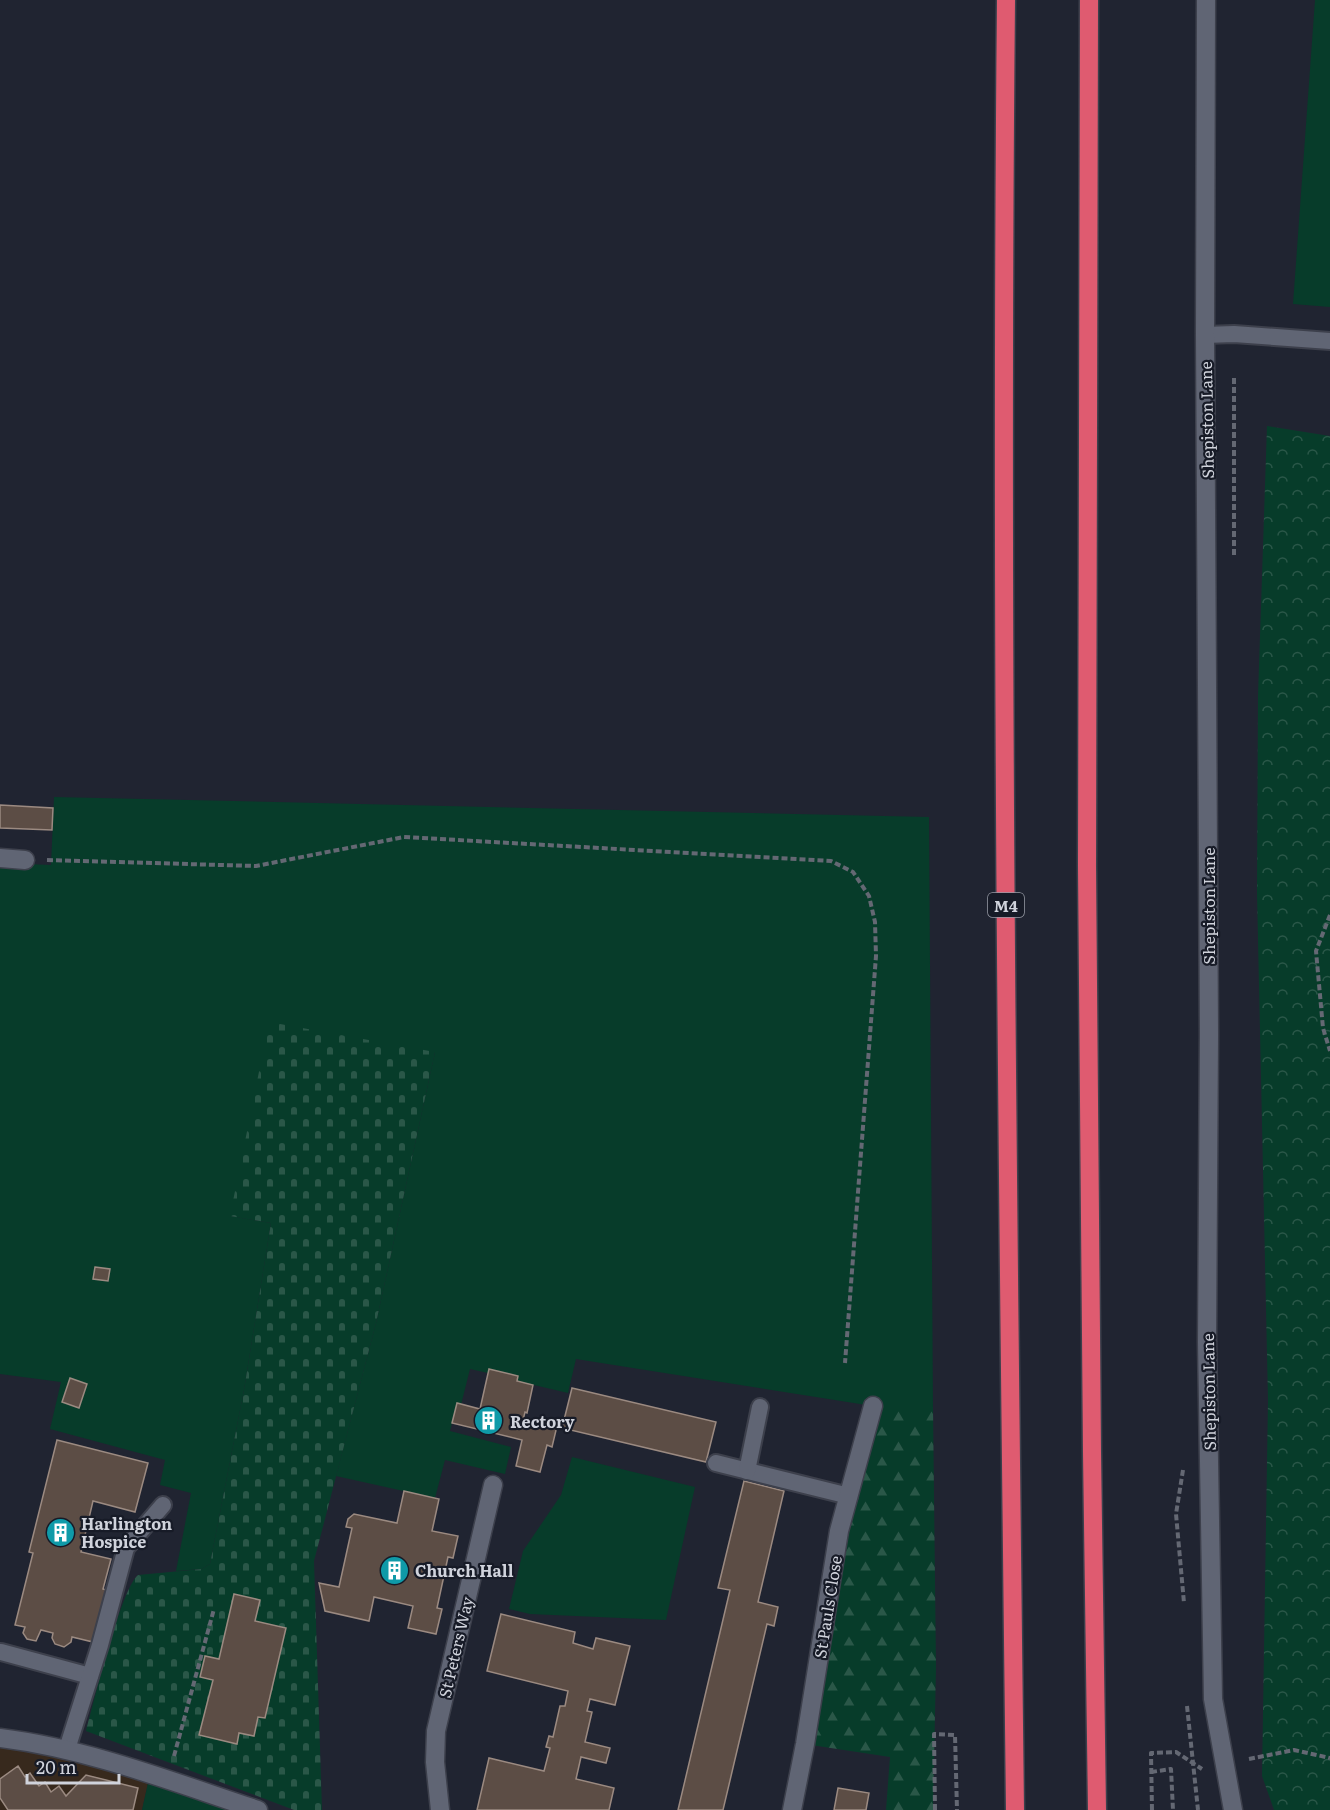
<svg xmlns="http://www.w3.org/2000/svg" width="1330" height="1810" font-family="Literata,serif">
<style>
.commercial{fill:#37291d}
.grass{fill:#073c2a}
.forest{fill:url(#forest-firs)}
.cemetery{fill:url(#cemetery-stones)}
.park{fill:url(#park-crowns)}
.building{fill:#5c4d45;stroke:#9b8a81;stroke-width:1.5}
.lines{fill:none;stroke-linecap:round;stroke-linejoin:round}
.service-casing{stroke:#3d404c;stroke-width:20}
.minor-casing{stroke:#3d404c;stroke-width:21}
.tertiary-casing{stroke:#3d404c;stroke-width:21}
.motorway-casing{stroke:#3d404c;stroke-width:21}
.path{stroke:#646873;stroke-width:4;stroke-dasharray:6 3;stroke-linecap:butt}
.service{stroke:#606574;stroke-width:16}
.minor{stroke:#606574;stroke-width:18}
.tertiary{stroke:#606574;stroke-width:18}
.motorway{stroke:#df5b70;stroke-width:18}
.labels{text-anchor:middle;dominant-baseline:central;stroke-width:4.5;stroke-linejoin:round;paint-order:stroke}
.shield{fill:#171b27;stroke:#989ca6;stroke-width:1.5}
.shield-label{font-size:15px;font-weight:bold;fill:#d0d3dc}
.street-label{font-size:16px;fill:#d0d3dc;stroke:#171b27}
.poi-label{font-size:16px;font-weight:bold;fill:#d0d3dc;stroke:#171b27;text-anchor:start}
</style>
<defs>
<pattern id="forest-firs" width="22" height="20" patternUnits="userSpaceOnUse" patternTransform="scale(1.5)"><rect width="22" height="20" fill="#073c2a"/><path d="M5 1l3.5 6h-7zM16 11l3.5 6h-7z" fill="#2a5748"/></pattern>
<pattern id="cemetery-stones" width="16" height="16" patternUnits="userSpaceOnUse" patternTransform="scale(1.5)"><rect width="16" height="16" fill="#073c2a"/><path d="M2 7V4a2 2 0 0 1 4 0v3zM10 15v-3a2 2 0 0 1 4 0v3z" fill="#2a5748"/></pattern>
<pattern id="park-crowns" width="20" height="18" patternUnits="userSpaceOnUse" patternTransform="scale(1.5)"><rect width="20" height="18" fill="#073c2a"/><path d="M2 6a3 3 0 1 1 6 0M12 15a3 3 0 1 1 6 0" fill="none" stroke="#2a5748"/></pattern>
</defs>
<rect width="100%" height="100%" fill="#202431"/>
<polygon class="commercial" points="0,1741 35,1746 148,1783 142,1810 0,1810"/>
<g class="grass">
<polygon points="1315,0 1330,0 1330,307 1293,304"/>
<polygon points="54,797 929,817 933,1407 879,1407 576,1359 568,1393 517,1381 518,1376 488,1373 470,1369 461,1405 457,1404 450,1431 511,1447 505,1474 445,1460 435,1498 336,1476 376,1323 435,1052 231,1216 271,1223 244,1390 210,1564 202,1569 176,1571 191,1493 160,1485 165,1460 50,1429 61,1382 0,1374 0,863 51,865"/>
<polygon points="572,1457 695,1487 666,1620 530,1614 509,1609 523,1551 561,1495"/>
<polygon points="148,1783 227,1810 142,1810"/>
</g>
<polygon class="forest" points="879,1407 933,1407 936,1667 933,1810 886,1810 890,1757 811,1745 846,1533"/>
<path class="cemetery" d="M 269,1022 L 435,1052 L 376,1323 L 314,1561 L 322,1810 L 294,1810 L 86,1731 C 94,1702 120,1591 138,1575 L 202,1569 L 210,1564 L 244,1390 L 271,1223 L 230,1216 Z"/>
<polygon class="park" points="1267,426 1330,436 1330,1810 1274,1810 1262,1776 1268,1400 1257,893 1258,696"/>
<g class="building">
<polygon points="0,805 53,808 52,830 0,828"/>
<polygon points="95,1267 110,1269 108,1281 93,1279"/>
<polygon points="489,1369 518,1376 517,1381 533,1385 527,1413 525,1412 523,1420 528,1422 528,1419 557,1426 552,1447 547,1445 540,1472 516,1466 522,1440 452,1423 457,1403 480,1409"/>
<polygon points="70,1378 87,1384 79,1408 62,1402"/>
<polygon points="572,1388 716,1422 706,1462 562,1428"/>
<polygon points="57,1440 148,1463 135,1512 93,1501 81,1552 111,1559 103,1589 106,1590 93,1642 72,1637 71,1642 64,1647 55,1644 52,1638 53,1633 41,1630 36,1641 27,1639 23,1633 25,1627 15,1625 33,1553 29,1552"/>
<polygon points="744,1481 784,1491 758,1602 778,1607 774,1626 767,1624 723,1810 678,1810 730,1590 718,1588"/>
<polygon points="404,1491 439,1499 432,1531 458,1536 453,1558 448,1557 437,1608 442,1609 436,1634 408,1628 413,1606 374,1597 369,1621 325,1611 319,1583 339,1587 352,1528 346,1527 348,1519 354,1514 397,1523"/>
<polygon points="234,1594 260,1600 255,1621 286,1628 265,1718 258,1717 254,1736 239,1733 237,1744 199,1735 213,1680 200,1677 205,1656 219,1659"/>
<polygon points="501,1614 575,1632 573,1643 593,1649 596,1638 630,1646 615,1705 590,1699 587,1711 592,1712 585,1742 610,1748 606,1763 581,1757 576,1779 614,1788 609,1810 477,1810 489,1758 544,1771 550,1748 546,1747 549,1736 553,1737 560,1706 565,1706 568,1691 487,1671"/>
<polygon points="18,1766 25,1777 30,1773 39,1786 45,1782 51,1792 59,1786 66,1796 86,1775 138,1788 133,1810 8,1810 0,1798 0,1779"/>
<polygon points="838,1788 869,1793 866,1810 834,1810"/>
</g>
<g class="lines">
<defs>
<g id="service">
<polyline points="1205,335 1234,334 1330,341"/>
<polyline points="716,1463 849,1496"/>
<polyline points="747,1471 760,1407"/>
<polyline points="1,1652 90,1676"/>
<polyline points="67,1749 100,1645 126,1548 163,1505"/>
</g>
<g id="minor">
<polyline points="0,858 25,860"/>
<path d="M 0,1738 C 89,1749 173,1782 258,1810"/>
<polyline points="440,1810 435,1762 436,1731 493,1485"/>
<polyline points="792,1810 805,1744 839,1531 873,1406"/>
</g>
<polyline id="tertiary" points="1206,0 1205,335 1209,1035 1207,1342 1213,1699 1233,1810"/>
<g id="motorway">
<path d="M 1006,0 C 1000,603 1008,1207 1015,1810"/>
<polyline points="1089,0 1087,866 1092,1452 1097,1810"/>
</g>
</defs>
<use href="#service" class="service-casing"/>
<use href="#minor" class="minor-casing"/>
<use href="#tertiary" class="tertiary-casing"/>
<use href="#motorway" class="motorway-casing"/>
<g class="path">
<polyline points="1234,555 1234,375"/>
<polyline points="47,860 256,866 404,837 831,861 853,872 869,896 875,922 876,956 845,1363"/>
<polyline points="1330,915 1316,951 1323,1028 1330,1051"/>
<polyline points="1183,1470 1176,1514 1184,1603"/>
<polyline points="1187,1706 1198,1810"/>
<polyline points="174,1756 214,1609"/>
<polyline points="1249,1759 1294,1750 1330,1758"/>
<polyline points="1151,1772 1171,1769 1173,1810"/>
<polyline points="935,1810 934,1734 955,1735 957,1810"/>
<polyline points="1152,1810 1151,1753 1176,1752 1202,1769"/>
</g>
<use href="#service" class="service"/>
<use href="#minor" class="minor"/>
<use href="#tertiary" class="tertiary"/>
<use href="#motorway" class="motorway"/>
</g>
<defs>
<symbol id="building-disc" viewBox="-11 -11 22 22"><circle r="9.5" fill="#0f9aa8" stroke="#171b27"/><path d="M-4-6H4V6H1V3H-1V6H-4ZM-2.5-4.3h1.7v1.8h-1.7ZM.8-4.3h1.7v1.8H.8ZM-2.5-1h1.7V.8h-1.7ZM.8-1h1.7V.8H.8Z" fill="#fff"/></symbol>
</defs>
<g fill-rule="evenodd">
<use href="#building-disc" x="472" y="1404" width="33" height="33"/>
<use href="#building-disc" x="44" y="1516" width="33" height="33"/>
<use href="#building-disc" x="378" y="1554" width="33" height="33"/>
</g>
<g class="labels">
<rect class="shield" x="988" y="893" width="36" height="24" rx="4.5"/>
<g class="shield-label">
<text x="1006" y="905">M4</text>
</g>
<g class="street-label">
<text transform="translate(1206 420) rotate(-91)">Shepiston Lane</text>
<text transform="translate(1208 906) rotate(-90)">Shepiston Lane</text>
<text transform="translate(1208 1392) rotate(-91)">Shepiston Lane</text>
<text transform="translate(827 1607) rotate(-81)">St Pauls Close</text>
<text transform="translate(455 1647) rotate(-77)">St Peters Way</text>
</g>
<g class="poi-label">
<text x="510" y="1421">Rectory</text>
<text x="81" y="1523">Harlington<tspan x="81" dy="18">Hospice</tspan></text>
<text x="415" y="1570">Church Hall</text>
</g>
</g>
<path d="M27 1774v9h92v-9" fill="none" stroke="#d0d3dc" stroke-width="3"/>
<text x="36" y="1774" font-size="18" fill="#d0d3dc" stroke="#171b27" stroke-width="4.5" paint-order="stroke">20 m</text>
</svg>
